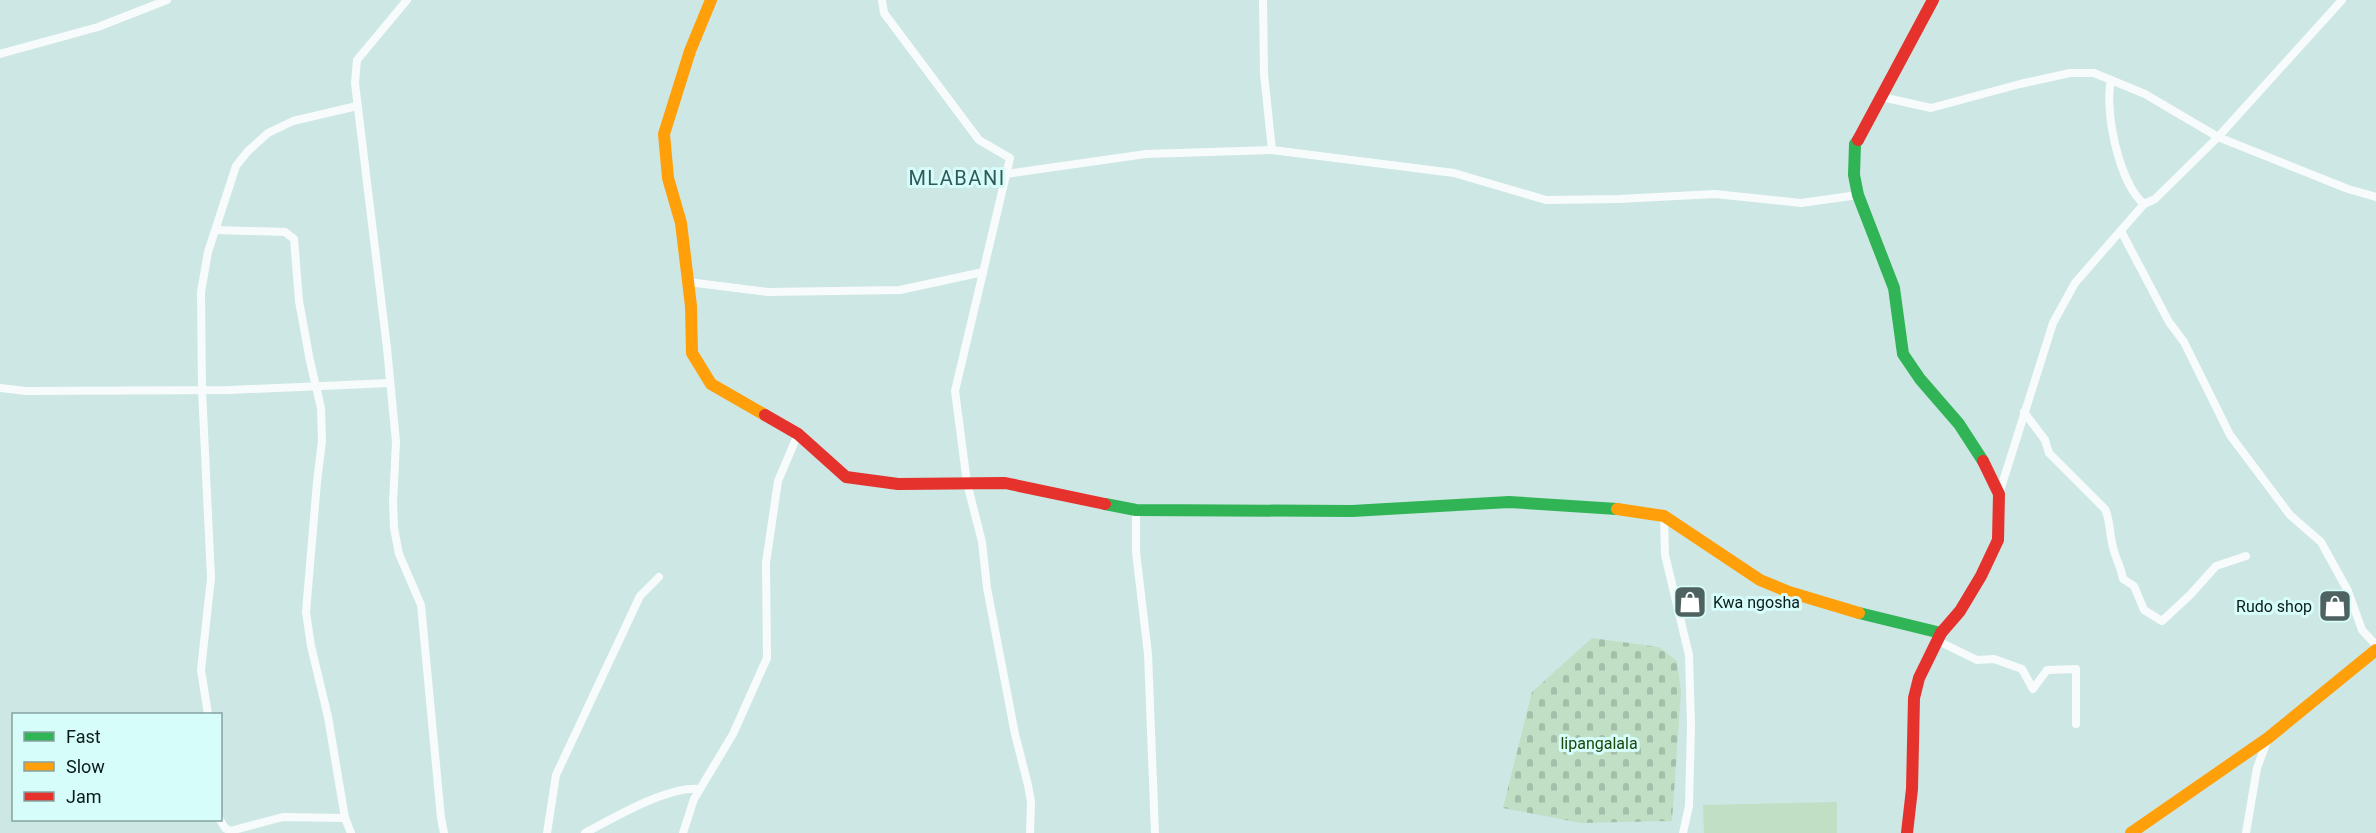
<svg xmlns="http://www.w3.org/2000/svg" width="2376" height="833" font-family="Roboto,sans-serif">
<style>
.grass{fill:#c0dfc5}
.cemetery{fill:url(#cemetery-stones)}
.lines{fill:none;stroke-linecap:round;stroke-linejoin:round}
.street{stroke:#f8fbfb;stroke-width:8}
.fast{stroke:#30b455;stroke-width:12}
.slow{stroke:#ff9f0a;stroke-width:12}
.jam{stroke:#e5322d;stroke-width:12}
.labels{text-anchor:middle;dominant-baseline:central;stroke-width:6;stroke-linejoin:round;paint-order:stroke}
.poi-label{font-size:16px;fill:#091b1a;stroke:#d7fdfa;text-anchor:start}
.park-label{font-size:16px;fill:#1c460a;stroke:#d7fdfa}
.quarter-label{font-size:20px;letter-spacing:1.5px;fill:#2e5b59;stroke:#d7fdfa}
</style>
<defs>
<pattern id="cemetery-stones" width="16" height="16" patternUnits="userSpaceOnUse" patternTransform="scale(1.5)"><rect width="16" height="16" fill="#c0dfc5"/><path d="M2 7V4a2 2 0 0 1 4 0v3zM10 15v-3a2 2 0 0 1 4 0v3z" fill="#a4bfa9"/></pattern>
</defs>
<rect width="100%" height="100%" fill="#cde7e5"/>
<polygon class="grass" points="1837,802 1837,833 1704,833 1703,805"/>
<polygon class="cemetery" points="1592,638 1659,647 1677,661 1681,692 1672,821 1581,823 1503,808 1532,692"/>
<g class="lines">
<g class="street">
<polyline points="407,0 357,60 355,83 387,348 396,442 393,502 394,528 399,554 421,605 441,818 444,833"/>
<polyline points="882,0 884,13 979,140 1010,158 955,391 967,483 982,542 987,588 1015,734 1028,785 1031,802 1030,833"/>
<polyline points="1263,0 1264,74 1272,150"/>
<polyline points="0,54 98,27 167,0"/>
<path d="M 2111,80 C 2104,111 2119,183 2144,204"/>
<polyline points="1882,97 1931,108 2020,84 2070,73 2094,73 2145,94 2218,137 2348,189 2376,197"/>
<polyline points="1006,174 1146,154 1272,150 1454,173 1546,200 1619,199 1715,194 1801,203 1858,195"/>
<polyline points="216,230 285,232 294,239 299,301 310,361 321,408 322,441 317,482 306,612 311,646 328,717 345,818 351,833"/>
<polyline points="2121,231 2169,322 2184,342 2230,435 2290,515 2321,542 2348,591 2362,630 2376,645"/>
<polyline points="688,282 768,292 900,290 983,272"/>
<polyline points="0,388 26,391 230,390 390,383"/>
<path d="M 2024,412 L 2045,440 L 2049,453 L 2105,509 C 2111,522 2109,534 2113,547 C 2115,558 2121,566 2123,579 L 2134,586 L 2144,610 L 2162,621 L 2190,595 L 2216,566 L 2246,556"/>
<polyline points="1999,494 2053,323 2075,283 2144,204 2155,199 2218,137 2342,0"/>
<polyline points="1136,510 1136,552 1148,654 1155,833"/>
<polyline points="1664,516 1665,555 1689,655 1691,726 1689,806 1683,833"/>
<polyline points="1938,641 1977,660 1994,659 2022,669 2033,689 2047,670 2076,669 2076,724"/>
<polyline points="208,714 201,670 211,578 202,390 201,292 208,252 236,166 248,151 268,133 293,121 357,106"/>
<polyline points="220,820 225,828 230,831 283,817 345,818"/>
<polyline points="547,833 556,775 640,596 659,577"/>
<path d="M 585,833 C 613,818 669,785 700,789"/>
<polyline points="683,833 694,799 733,734 767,658 766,563 778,481 798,434"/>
<polyline points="2246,833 2257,768 2268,738"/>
</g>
<g class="fast">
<polyline points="1858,140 1855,144 1854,175 1858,195 1894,288 1903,354 1920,379 1959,424 1983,461"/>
<polyline points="1105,504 1136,510 1352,511 1509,502 1617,509"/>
<polyline points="1859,613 1941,633"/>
</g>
<g class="slow">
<polyline points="711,0 690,51 664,134 668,178 681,223 691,306 692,353 711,384 765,415"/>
<polyline points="1617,509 1664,516 1760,580 1789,592 1859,613"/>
<polyline points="2131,833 2268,738 2376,650"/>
</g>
<g class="jam">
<polyline points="1858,140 1933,0"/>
<polyline points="765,415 798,434 846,477 898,484 1005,483 1105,504"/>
<polyline points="1907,833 1912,789 1914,698 1919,678 1941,633 1960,611 1981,576 1998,540 1999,494 1983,461"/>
</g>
</g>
<defs>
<symbol id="shop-square" viewBox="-11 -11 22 22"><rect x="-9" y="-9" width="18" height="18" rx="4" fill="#4e6261" stroke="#d7fdfa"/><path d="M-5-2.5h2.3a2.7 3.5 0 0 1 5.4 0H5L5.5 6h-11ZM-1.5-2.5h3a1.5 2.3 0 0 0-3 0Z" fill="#fff"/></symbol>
</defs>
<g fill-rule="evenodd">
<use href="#shop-square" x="1671" y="583" width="38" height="38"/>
<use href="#shop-square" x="2316" y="587" width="38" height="38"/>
</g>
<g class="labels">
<g class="poi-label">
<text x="1713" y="602">Kwa ngosha</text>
<text x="2312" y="606" text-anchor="end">Rudo shop</text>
</g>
<g class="park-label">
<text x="1599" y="743">lipangalala</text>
</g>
<g class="quarter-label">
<text x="957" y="178">MLABANI</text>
</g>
</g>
<rect x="12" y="713" width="210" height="108" fill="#d7fdfa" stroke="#85a3a0" stroke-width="1.5"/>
<rect x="24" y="732" width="30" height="9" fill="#30b455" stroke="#85a3a0" stroke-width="1.5"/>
<text x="66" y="743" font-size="18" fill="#091b1a">Fast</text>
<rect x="24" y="762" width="30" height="9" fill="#ff9f0a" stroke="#85a3a0" stroke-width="1.5"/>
<text x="66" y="773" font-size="18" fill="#091b1a">Slow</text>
<rect x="24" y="792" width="30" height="9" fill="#e5322d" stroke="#85a3a0" stroke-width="1.5"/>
<text x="66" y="803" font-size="18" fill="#091b1a">Jam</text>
</svg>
